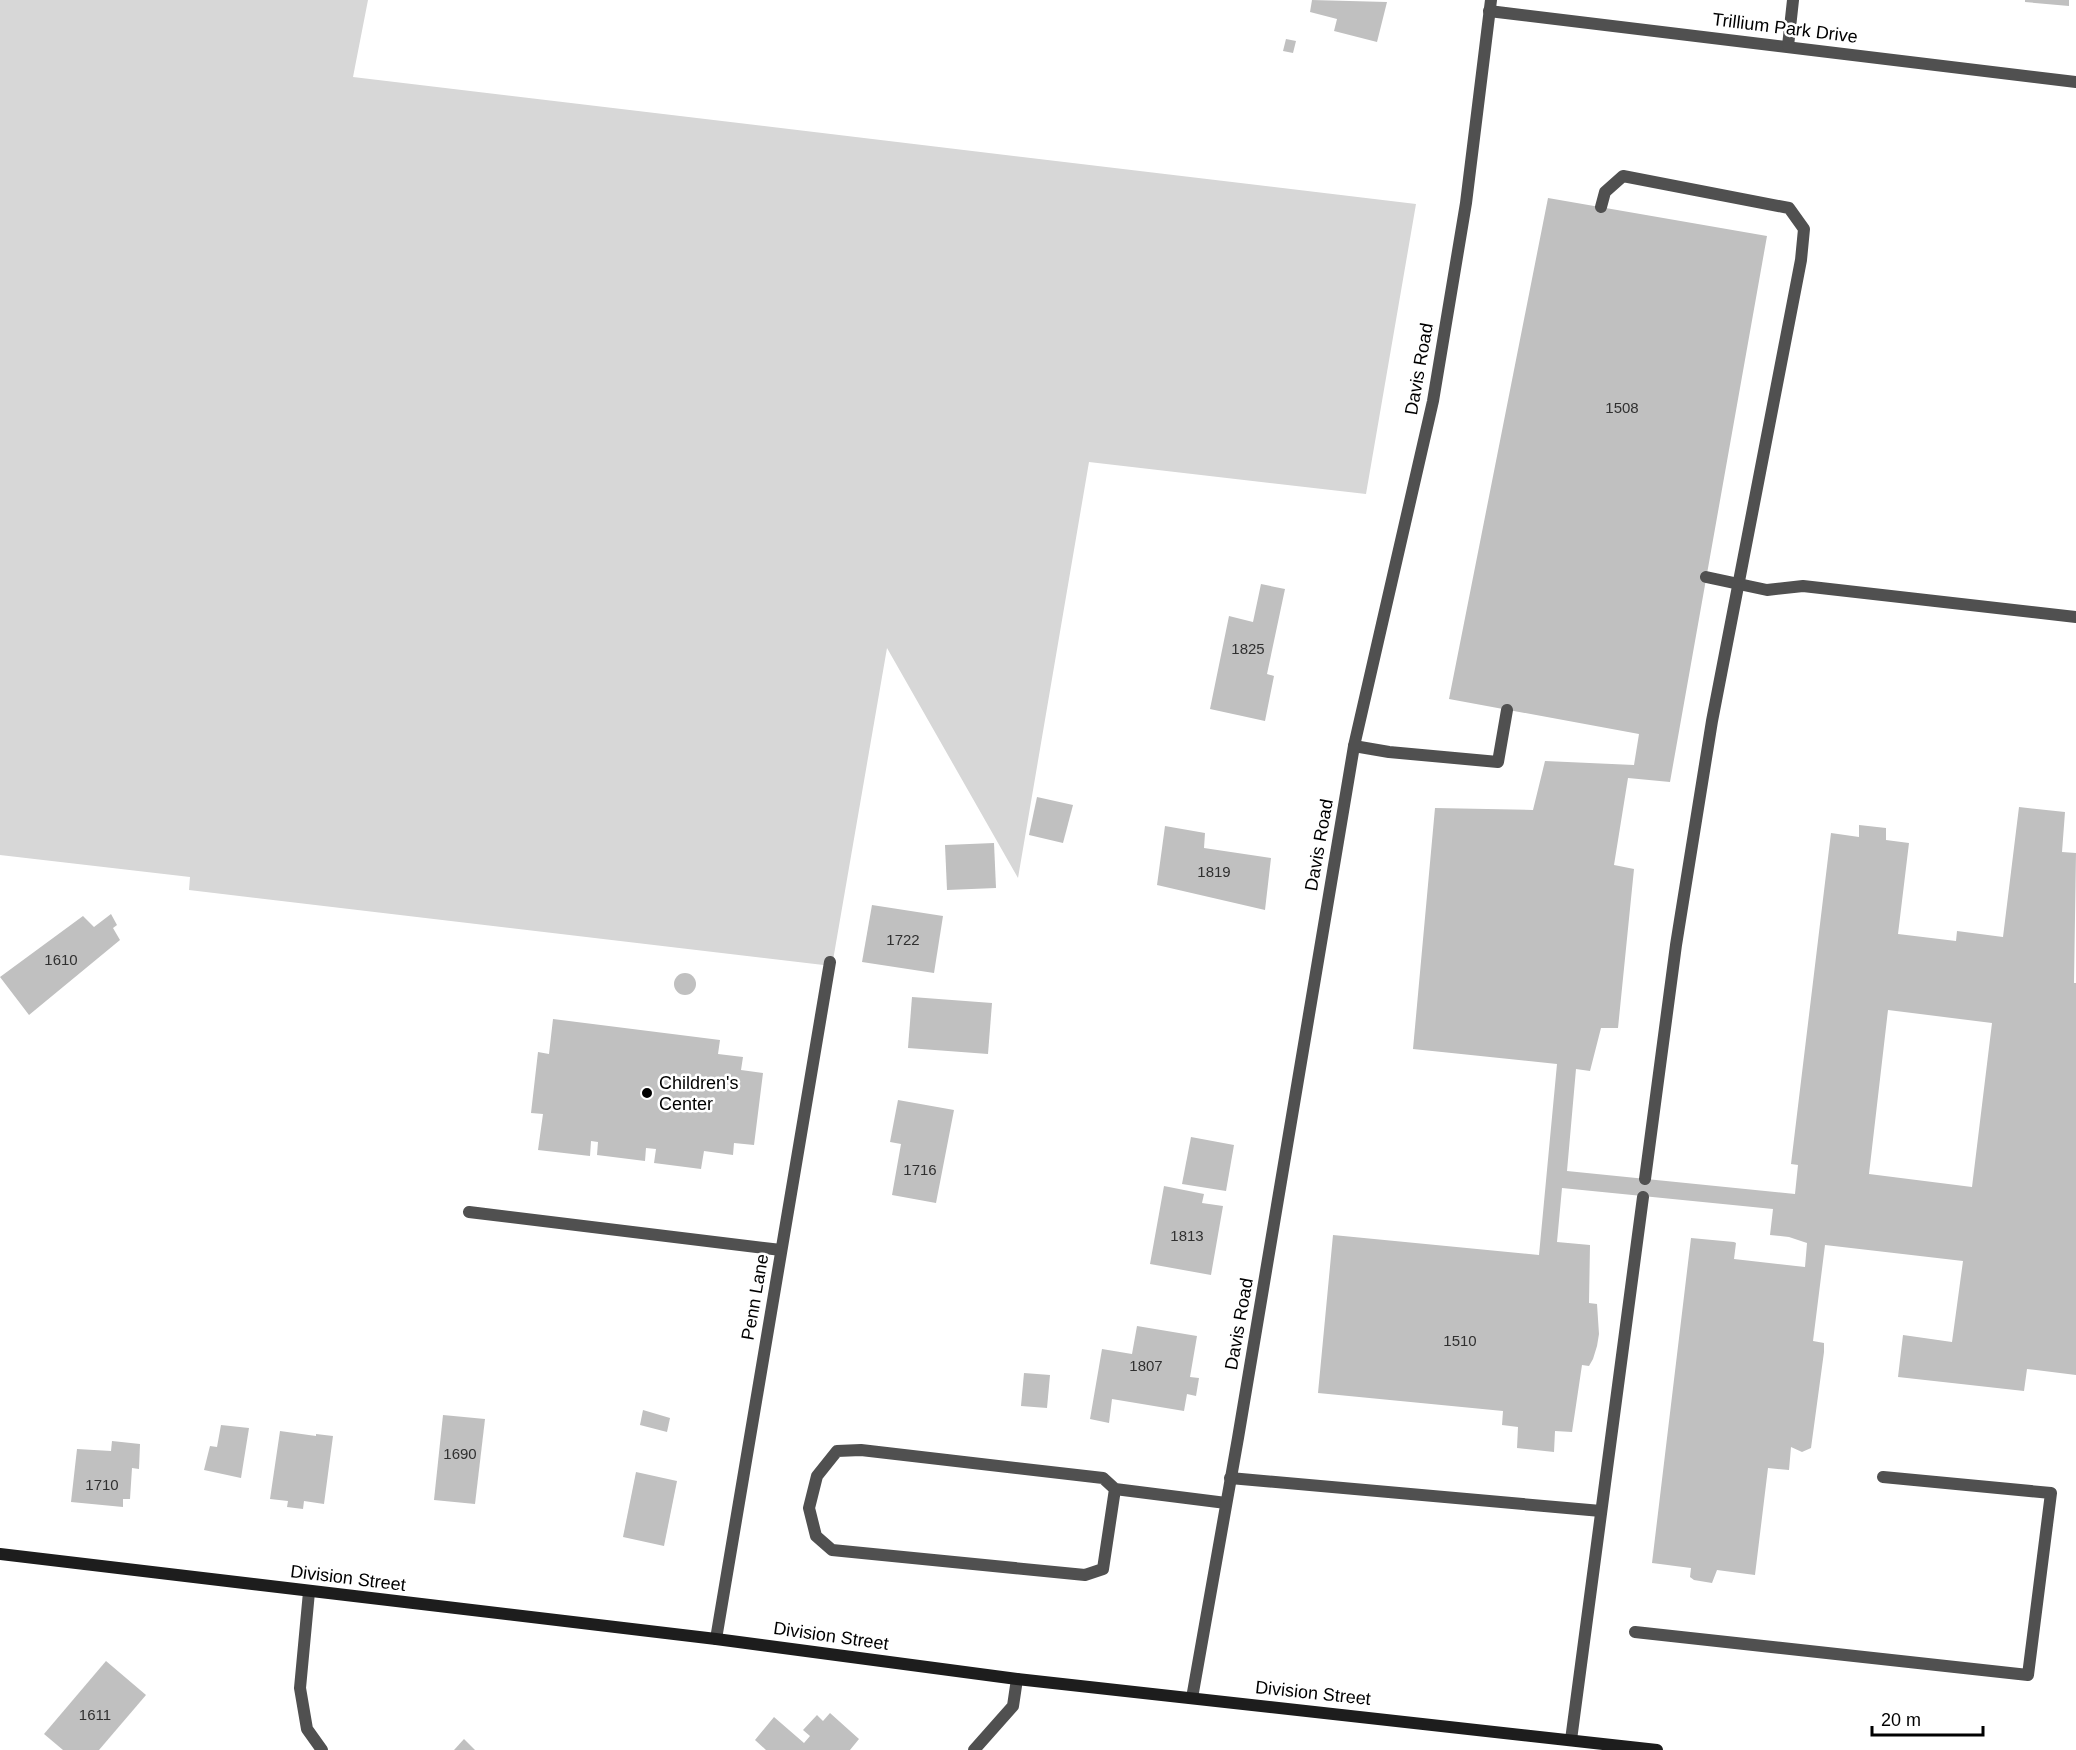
<svg xmlns="http://www.w3.org/2000/svg" width="2076" height="1750" font-family="Arial,sans-serif">
<style>
.green{fill:#d7d7d7}
.building{fill:#c0c0c0;fill-rule:evenodd}
.lines{fill:none;stroke-linecap:round;stroke-linejoin:round}
.lane{stroke:#505050;stroke-width:12}
.street{stroke:#505050;stroke-width:12}
.secondary{stroke:#1d1d1d;stroke-width:12}
.poi-dot{fill:#000;stroke:#fff;stroke-width:2}
.labels{text-anchor:middle;dominant-baseline:central;stroke-width:5;stroke-linejoin:round;paint-order:stroke}
.number-label{font-size:15px;fill:#303030}
.street-label{font-size:18px;fill:#000;stroke:#fff}
.poi-label{font-size:18px;fill:#000;stroke:#fff;text-anchor:start}
</style>
<rect width="100%" height="100%" fill="#fff"/>
<polygon class="green" points="0,0 368,0 353,77 1416,204 1366,494 1089,462 1018,878 887,648 832,966 189,890 190,877 0,855"/>
<g class="building">
<polygon points="1312,0 1387,2 1377,42 1334,31 1337,19 1310,12"/>
<polygon points="2025,0 2069,0 2069,6 2025,2"/>
<polygon points="1286,39 1296,41 1293,53 1283,51"/>
<path d="M 1548,198 L 1767,236 L 1670,782 L 1628,778 L 1614,865 L 1634,869 L 1618,1028 L 1601,1028 L 1590,1071 L 1576,1069 L 1567,1171 L 1795,1194 L 1798,1165 L 1791,1164 L 1831,833 L 1859,837 L 1859,825 L 1886,828 L 1886,840 L 1909,843 L 1898,934 L 1956,941 L 1957,931 L 2003,937 L 2019,807 L 2065,812 L 2062,852 L 2076,853 L 2074,983 L 2076,983 L 2076,1375 L 2027,1369 L 2024,1391 L 1898,1377 L 1903,1335 L 1952,1342 L 1963,1261 L 1825,1245 L 1813,1341 L 1824,1343 L 1824,1352 L 1811,1448 L 1802,1452 L 1791,1447 L 1789,1470 L 1768,1468 L 1755,1575 L 1717,1570 L 1712,1583 L 1694,1580 L 1690,1577 L 1691,1568 L 1652,1563 L 1691,1238 L 1734,1242 L 1736,1243 L 1734,1259 L 1805,1267 L 1807,1243 L 1789,1237 L 1770,1235 L 1773,1209 L 1562,1188 L 1557,1242 L 1590,1245 L 1589,1303 L 1597,1304 L 1599,1334 L 1597,1346 L 1593,1359 L 1589,1366 L 1582,1365 L 1572,1432 L 1555,1431 L 1554,1452 L 1517,1448 L 1518,1427 L 1502,1425 L 1503,1411 L 1318,1393 L 1333,1235 L 1539,1255 L 1557,1064 L 1413,1049 L 1435,808 L 1533,810 L 1545,761 L 1634,765 L 1639,734 L 1449,699 ZM 1888,1010 L 1992,1023 L 1972,1187 L 1869,1174 Z"/>
<polygon points="1261,584 1285,589 1267,674 1274,676 1265,721 1210,709 1229,616 1253,622"/>
<polygon points="1037,797 1073,805 1063,843 1029,835"/>
<polygon points="1165,826 1205,833 1204,848 1271,858 1265,910 1157,885"/>
<polygon points="994,843 996,888 947,890 945,845"/>
<polygon points="872,905 943,916 934,973 862,962"/>
<polygon points="111,914 117,925 113,928 120,940 29,1015 0,977 83,916 94,927"/>
<circle cx="685" cy="984" r="11"/>
<polygon points="912,997 992,1003 988,1054 908,1048"/>
<polygon points="553,1019 720,1040 718,1054 743,1057 741,1070 763,1073 754,1145 734,1143 733,1155 704,1151 701,1169 654,1163 656,1149 646,1148 645,1161 597,1155 598,1142 591,1141 590,1156 538,1150 543,1114 531,1113 538,1052 549,1054"/>
<polygon points="898,1100 954,1110 936,1203 892,1195 901,1144 890,1142"/>
<polygon points="1191,1137 1234,1145 1226,1191 1182,1184"/>
<polygon points="1164,1186 1204,1194 1202,1203 1223,1206 1211,1275 1150,1264"/>
<polygon points="1137,1326 1197,1336 1190,1377 1199,1378 1196,1396 1187,1394 1184,1411 1112,1399 1109,1423 1090,1419 1102,1349 1132,1354"/>
<polygon points="1024,1373 1050,1375 1047,1408 1021,1406"/>
<polygon points="643,1410 670,1418 667,1432 640,1425"/>
<polygon points="443,1415 485,1419 475,1504 434,1500"/>
<polygon points="221,1425 249,1428 241,1478 204,1470 210,1446 217,1447"/>
<polygon points="280,1431 316,1436 316,1434 333,1436 324,1504 304,1501 303,1509 287,1507 288,1501 270,1499"/>
<polygon points="112,1441 140,1444 139,1469 132,1468 130,1499 123,1499 123,1507 71,1502 77,1449 111,1451"/>
<polygon points="636,1472 677,1481 664,1546 623,1537"/>
<polygon points="106,1661 146,1695 99,1750 63,1750 44,1734"/>
<polygon points="830,1713 859,1739 850,1750 766,1750 755,1740 774,1717 804,1743 810,1736 803,1730 817,1715 823,1721"/>
<polygon points="464,1739 475,1750 454,1750"/>
</g>
<g class="lines">
<g class="lane">
<polyline points="1601,207 1605,192 1623,176 1789,208 1804,229 1801,260 1712,721 1676,945 1645,1179"/>
<polyline points="1706,577 1767,590 1803,586 2076,617"/>
<polyline points="1354,746 1389,752 1498,762 1507,710"/>
<polyline points="469,1212 781,1250"/>
<polyline points="1230,1478 1601,1511"/>
<polyline points="1115,1489 1103,1569 1085,1575 832,1550 816,1536 809,1508 817,1476 837,1451 861,1450 1103,1478 1115,1489 1226,1503"/>
<polyline points="1635,1632 2028,1675 2051,1493 1883,1477"/>
<polyline points="1571,1740 1643,1197"/>
</g>
<g class="street">
<polyline points="1489,11 2076,82"/>
<polyline points="1788,46 1793,0"/>
<polyline points="309,1592 300,1688 307,1729 322,1750"/>
<polyline points="716,1639 830,962"/>
<polyline points="1192,1698 1238,1438 1354,746 1433,401 1466,203 1491,0"/>
<polyline points="974,1750 1013,1706 1017,1679"/>
</g>
<polyline class="secondary" points="0,1554 716,1639 1017,1679 1657,1750"/>
</g>
<circle class="poi-dot" cx="647" cy="1093" r="6"/>
<g class="labels">
<g class="number-label">
<text x="1622" y="407">1508</text>
<text x="1248" y="648">1825</text>
<text x="1214" y="871">1819</text>
<text x="903" y="939">1722</text>
<text x="61" y="959">1610</text>
<text x="920" y="1169">1716</text>
<text x="1187" y="1235">1813</text>
<text x="1460" y="1340">1510</text>
<text x="1146" y="1365">1807</text>
<text x="460" y="1453">1690</text>
<text x="102" y="1484">1710</text>
<text x="95" y="1714">1611</text>
</g>
<g class="street-label">
<text transform="translate(1785 28) rotate(7)">Trillium Park Drive</text>
<text transform="translate(1419 369) rotate(-80)">Davis Road</text>
<text transform="translate(1319 845) rotate(-80)">Davis Road</text>
<text transform="translate(755 1297) rotate(-80)">Penn Lane</text>
<text transform="translate(1239 1324) rotate(-80)">Davis Road</text>
<text transform="translate(348 1578) rotate(7)">Division Street</text>
<text transform="translate(831 1636) rotate(8)">Division Street</text>
<text transform="translate(1313 1693) rotate(6)">Division Street</text>
</g>
<g class="poi-label">
<text x="659" y="1083">Children's<tspan x="659" dy="21">Center</tspan></text>
</g>
</g>
<path d="M1872 1726v9h111v-9" fill="none" stroke="#000000" stroke-width="3"/>
<text x="1881" y="1726" font-size="18" fill="#000000" stroke="#ffffff" stroke-width="4.5" paint-order="stroke">20 m</text>
</svg>
